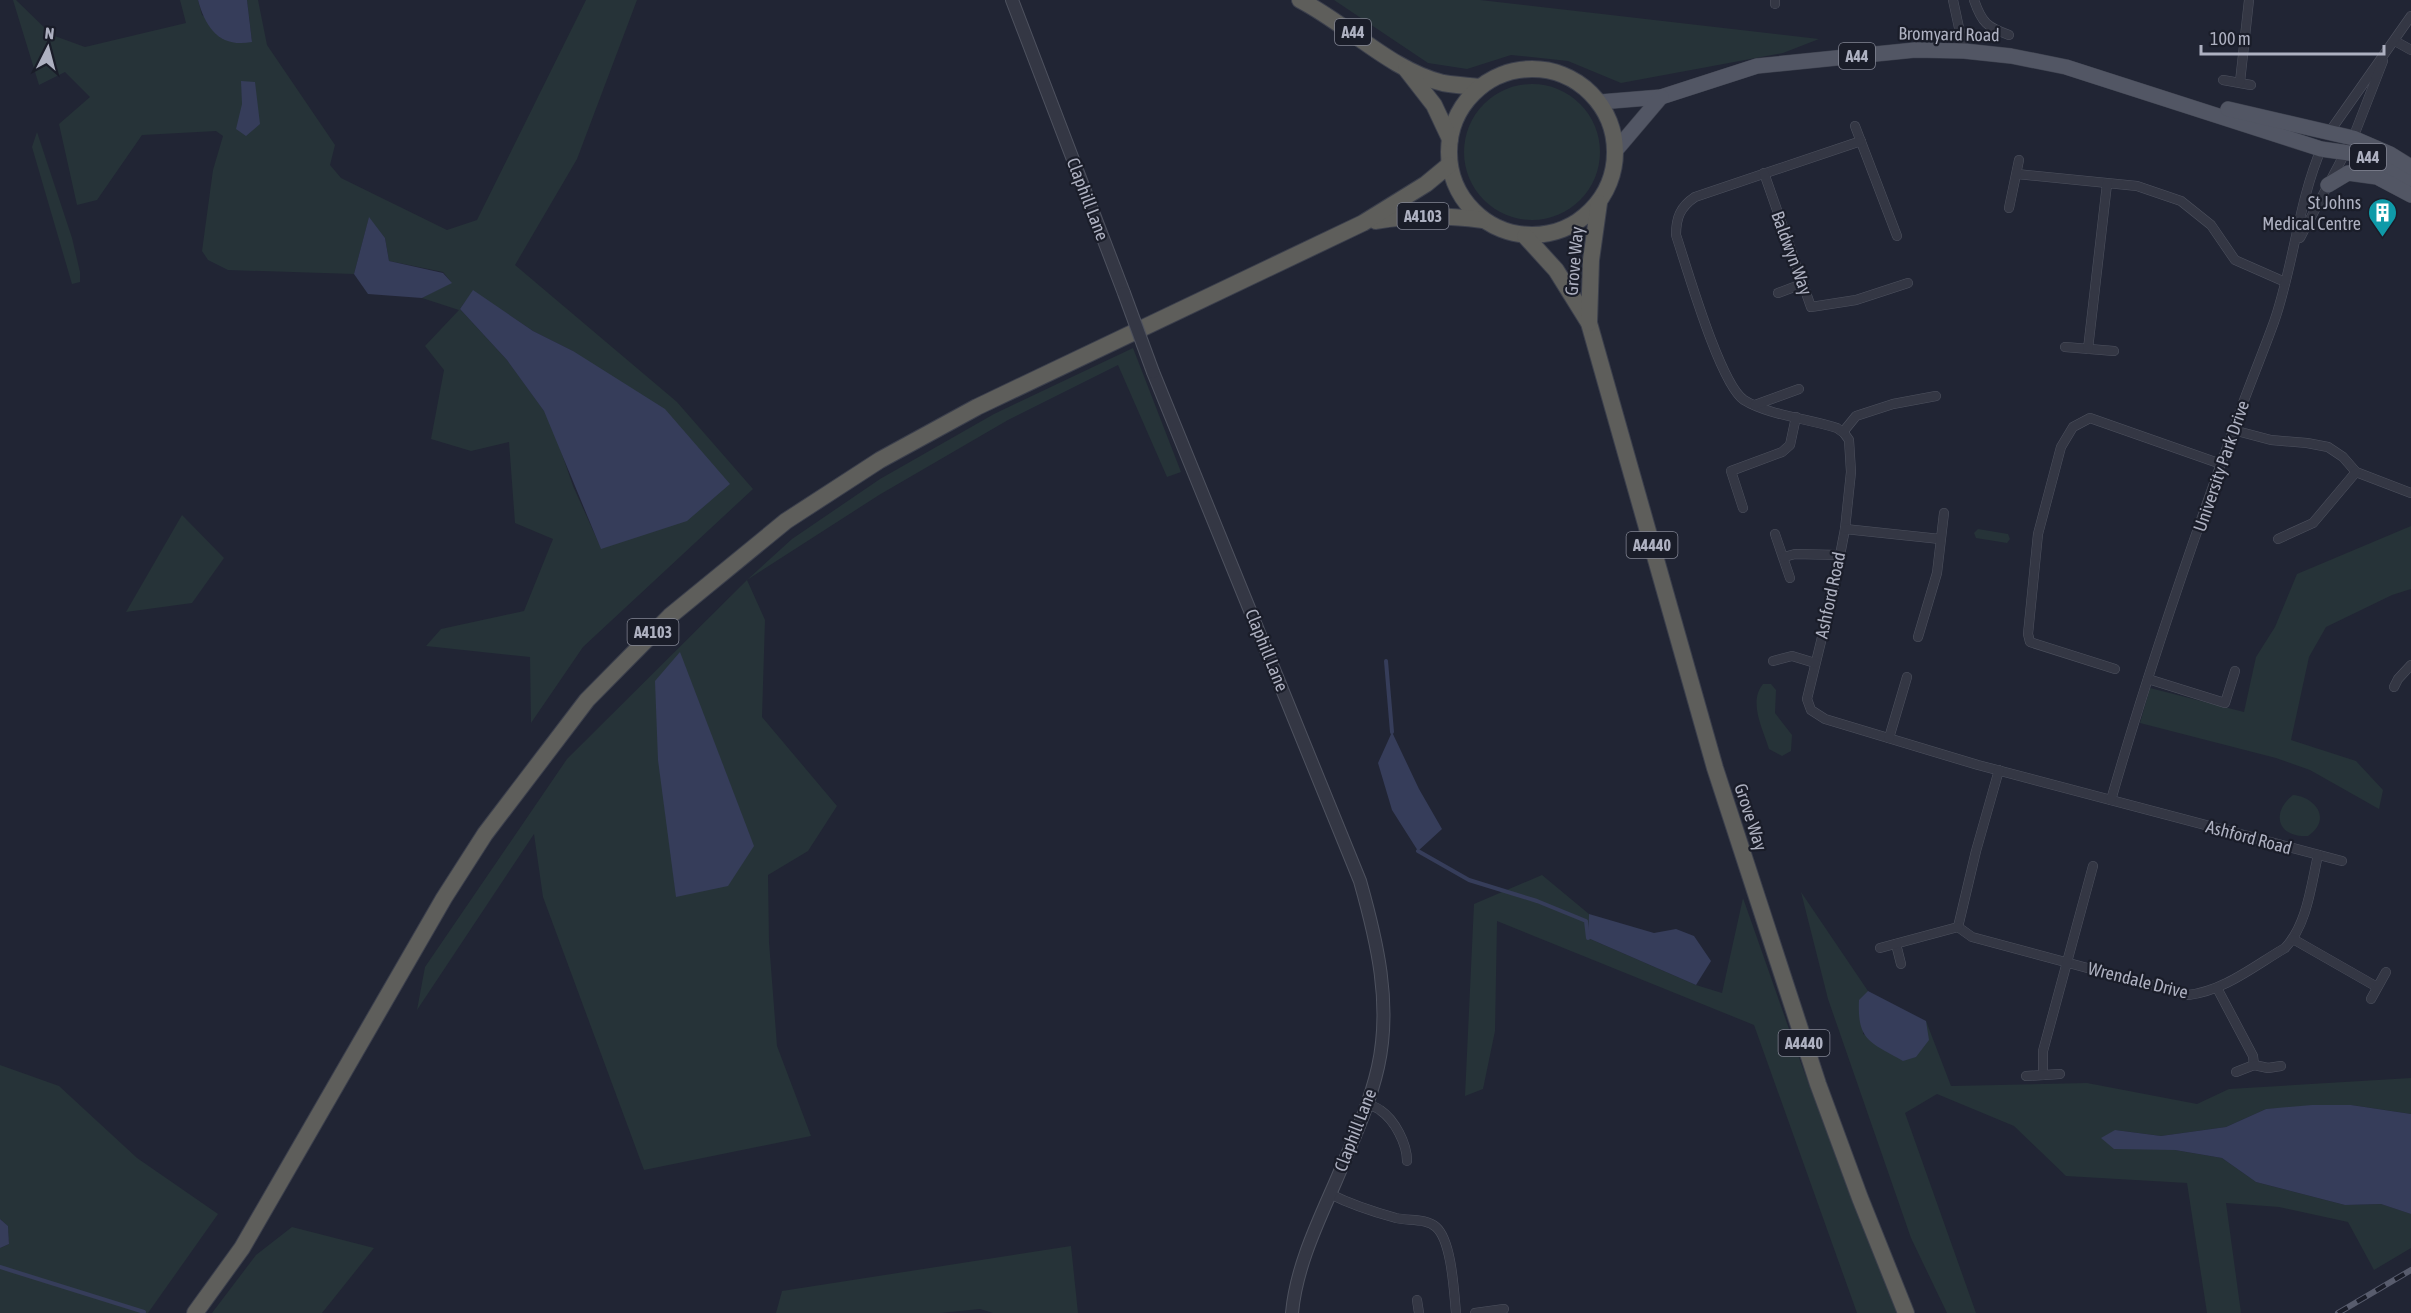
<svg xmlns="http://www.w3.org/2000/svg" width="2411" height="1313" font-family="'Asap Condensed',sans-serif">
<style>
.green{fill:#263338;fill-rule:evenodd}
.water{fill:#363d5a}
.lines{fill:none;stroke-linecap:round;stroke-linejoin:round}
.stream{stroke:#363d5a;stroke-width:4}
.minor-casing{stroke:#4e525f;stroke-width:10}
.tertiary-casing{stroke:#4e525f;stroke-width:14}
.primary-casing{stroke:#3d414e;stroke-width:16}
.trunk-casing{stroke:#3b3f4c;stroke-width:18}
.minor{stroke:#343744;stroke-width:9}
.tertiary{stroke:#343744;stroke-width:12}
.primary{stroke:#525664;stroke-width:15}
.trunk{stroke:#5e5e5b;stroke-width:16}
.rail-casing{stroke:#585c6d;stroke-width:6}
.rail{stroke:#1a1d29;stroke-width:4;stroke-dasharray:11;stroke-linecap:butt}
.tertiary-bridge-casing{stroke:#4e525f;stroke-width:14;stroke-linecap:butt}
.tertiary-bridge{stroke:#343744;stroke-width:12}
.labels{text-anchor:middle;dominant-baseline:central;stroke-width:4.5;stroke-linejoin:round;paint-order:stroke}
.shield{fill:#1a1d29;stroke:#828593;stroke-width:1.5}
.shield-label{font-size:16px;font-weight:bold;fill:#aeb1c1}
.street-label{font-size:18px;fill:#aeb1c1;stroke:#1a1d29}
.poi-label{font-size:18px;fill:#aeb1c1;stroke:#1a1d29;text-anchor:end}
</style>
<rect width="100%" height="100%" fill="#212534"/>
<g class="green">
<path d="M 13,0 L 16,0 L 52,35 L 85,47 L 186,23 L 180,0 L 198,0 L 202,15 L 252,42 L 247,0 L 258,0 L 267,45 L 335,145 L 330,165 L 341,178 L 447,230 L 477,220 L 586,0 L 637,0 L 577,159 L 515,265 L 677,402 L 753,489 L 583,647 L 531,723 L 530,657 L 426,646 L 441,629 L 524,611 L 553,539 L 515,523 L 509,442 L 471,451 L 431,439 L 444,370 L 425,346 L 459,310 L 422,298 L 451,282 L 443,272 L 389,261 L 385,238 L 369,218 L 354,274 L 228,270 L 208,260 L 202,251 L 213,170 L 223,136 L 216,131 L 142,135 L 97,200 L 77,205 L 59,124 L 90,97 L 65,72 L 39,85 ZM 473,291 L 533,331 L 573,351 L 601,548 L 573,486 L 550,419 L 507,360 L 460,309 Z"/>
<polygon points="1334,0 1480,0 1819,39 1783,53 1621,83 1568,61 1511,55 1467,69 1428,63"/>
<circle cx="1532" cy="152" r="68"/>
<polygon points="37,132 72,238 80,272 80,282 72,284 32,147"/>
<polygon points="1133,348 1181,472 1167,477 1118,365 1008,420 879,495 747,580 765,620 762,717 837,806 808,851 768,875 769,942 777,1046 811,1136 644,1170 543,897 534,834 417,1010 425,967 567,759 747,580 792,539 880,479 994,414"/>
<polygon points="182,515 224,558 192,603 126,612"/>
<polygon points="2411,526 2411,589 2392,595 2326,627 2309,657 2291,740 2356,761 2383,790 2379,809 2310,770 2276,758 2140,723 2150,688 2244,712 2256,657 2275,627 2297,574"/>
<polygon points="1978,529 2008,534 2010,539 2007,543 1976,538 1974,533"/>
<path d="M 1763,684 L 1771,684 L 1776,690 L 1775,713 L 1792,735 L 1791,751 L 1782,756 L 1769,749 C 1763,729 1748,702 1763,684 Z"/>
<path d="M 2293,795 C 2316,797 2332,820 2308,836 C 2278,838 2270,813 2293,795 Z"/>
<polygon points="1542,875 1589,914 1588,938 1696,985 1722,993 1743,898 1802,1066 1897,1313 1857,1313 1754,1025 1497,921 1495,1031 1483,1089 1465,1096 1474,904"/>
<polygon points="1801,892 1868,991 1863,1034 1916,1057 1926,1021 1951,1086 2087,1083 2197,1104 2229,1089 2411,1078 2411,1114 2351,1105 2266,1109 2226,1127 2161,1136 2115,1130 2175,1150 2222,1158 2256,1182 2345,1205 2381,1204 2411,1214 2411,1248 2374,1270 2348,1222 2279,1207 2226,1203 2241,1313 2207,1313 2187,1183 2066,1176 2014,1126 1937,1094 1905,1113 1976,1313 1947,1313 1911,1238 1828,999"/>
<polygon points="0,1065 59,1086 137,1158 218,1214 148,1313 0,1313 0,1248 9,1244 8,1226 0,1219"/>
<polygon points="292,1227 374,1248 322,1313 212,1313 256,1255"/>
<polygon points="1071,1246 1078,1313 993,1313 980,1309 940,1313 776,1313 782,1291"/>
</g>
<g class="water">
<path d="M 198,0 L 247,0 L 252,42 C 220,48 206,29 198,0 Z"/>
<polygon points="241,81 255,82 260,124 246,136 236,129 242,104"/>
<polygon points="369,217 385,238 389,261 443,273 452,283 422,298 368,294 354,274"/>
<polygon points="473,290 533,331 573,351 665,409 730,484 687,521 601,549 544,411 507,360 460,309"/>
<polygon points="680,652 754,846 728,886 676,897 658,760 655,681"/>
<polygon points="1392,732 1419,789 1442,829 1418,851 1392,810 1378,763"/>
<polygon points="1589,914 1654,933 1676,929 1694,936 1711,961 1696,985 1588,938"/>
<path d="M 1868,991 L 1926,1021 L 1929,1040 L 1916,1057 L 1903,1061 C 1870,1042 1857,1041 1859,1000 Z"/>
<polygon points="2312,1105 2351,1105 2411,1114 2411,1214 2381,1204 2345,1205 2256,1182 2222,1158 2175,1150 2114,1149 2101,1138 2115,1130 2161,1136 2226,1127 2266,1109"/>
<polygon points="0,1219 8,1226 9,1244 0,1248"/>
</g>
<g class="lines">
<g class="stream">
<polyline points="1386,661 1392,732"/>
<polyline points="1418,851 1469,880 1537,901 1586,921 1588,938"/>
<polyline points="0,1267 144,1312"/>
</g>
<defs>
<g id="minor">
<polyline points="1953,0 1964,51"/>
<path d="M 1974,0 C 1982,23 1987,27 2009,35"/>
<polyline points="1775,4 1775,0"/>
<polyline points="2395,41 2411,50"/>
<polyline points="2223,80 2251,85"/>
<polyline points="2240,82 2249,0"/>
<polyline points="1855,126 1897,236"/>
<polyline points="2328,134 2411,16"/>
<path d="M 1861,141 L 1695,197 C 1680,207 1676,218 1676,235 C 1687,268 1720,384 1744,400 C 1768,415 1809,419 1837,428 L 1844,433 L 1849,440 L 1851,472 L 1845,529 L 1833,592 L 1807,699 L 1811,710 L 1825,719 L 1978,765 L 2342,861"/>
<polyline points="1764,173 1811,307 1856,300 1908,283"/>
<polyline points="2017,174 2137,186 2181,201 2211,225 2235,260 2285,282"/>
<polyline points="2009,208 2019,160"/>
<polyline points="2300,238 2353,138 2383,61"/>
<polyline points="1778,293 1802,284"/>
<polyline points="2065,347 2114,351"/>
<polyline points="2088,349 2107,184"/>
<polyline points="1755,405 1799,389"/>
<polyline points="2233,430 2271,440 2307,443 2328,447 2343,457 2356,472 2411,493"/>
<polyline points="1843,432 1856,416 1893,404 1936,396"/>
<polyline points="1743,508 1731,471 1782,452 1790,445 1796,417"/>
<polyline points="1845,529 1940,539"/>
<polyline points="1775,534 1790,578"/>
<polyline points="2278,539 2313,523 2356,472"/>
<polyline points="1784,557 1795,554 1839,555"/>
<polyline points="1918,637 1937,573 1944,513"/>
<polyline points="1773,661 1792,656 1815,663"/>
<polyline points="2115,669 2030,642 2028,634 2038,534 2061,447 2073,427 2090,418 2221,464"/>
<polyline points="2148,679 2225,703 2235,671"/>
<polyline points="2394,687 2398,679 2411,665"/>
<polyline points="1889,738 1907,677"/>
<path d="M 2111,800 C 2147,675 2189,551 2234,428 C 2246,393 2261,358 2274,322 C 2294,265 2298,202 2322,147"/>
<path d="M 1958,927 L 1972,937 L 2188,995 C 2224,991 2254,966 2285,948 C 2307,925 2311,886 2318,855"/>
<polyline points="1958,927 1976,851 1999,770"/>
<polyline points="2293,939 2377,987"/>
<polyline points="1896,944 1901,964"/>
<polyline points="1880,948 1958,927"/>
<polyline points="2217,988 2253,1056 2254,1065"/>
<polyline points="2371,999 2386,972"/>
<polyline points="2236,1072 2254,1065 2268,1068 2281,1066"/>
<polyline points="2043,1075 2043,1051 2093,866"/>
<polyline points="2026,1076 2060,1074"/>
<path d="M 1366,1104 C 1371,1106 1377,1107 1380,1110 C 1395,1120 1407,1144 1407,1161"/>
<path d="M 1330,1194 C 1350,1204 1374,1212 1396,1218 C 1409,1221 1426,1218 1436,1227 C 1452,1241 1454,1293 1456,1313"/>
<polyline points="1417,1300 1419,1313"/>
<polyline points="1475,1313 1504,1309"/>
</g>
<g id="tertiary">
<polyline points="1012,0 1124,293"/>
<path d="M 1153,372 L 1360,881 C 1377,941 1392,1004 1378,1067 C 1369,1107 1351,1145 1335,1183 C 1317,1224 1296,1268 1292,1313"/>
</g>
<g id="primary">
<polyline points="1600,102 1661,97 1757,66 1915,50 1964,51 2011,56 2066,67 2321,149 2363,155 2411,179"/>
<polyline points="2228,109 2353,138 2390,154 2411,167"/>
<polyline points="1616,150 1661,97"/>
<polyline points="2328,185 2348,173 2377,177 2411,195"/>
</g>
<g id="trunk">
<path d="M 1300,0 C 1347,24 1392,71 1443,83 C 1455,85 1468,86 1480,87"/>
<circle cx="1532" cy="152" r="83"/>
<polyline points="1406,69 1434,105 1450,139"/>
<path d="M 1376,221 C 1412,214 1446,215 1483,220"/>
<polyline points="1525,236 1556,270 1589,323 1715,768 1818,1084 1860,1198 1906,1313"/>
<polyline points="1589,323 1591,260 1599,203"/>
<polyline points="195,1313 242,1248 444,898 485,834 587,700 670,616 786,521 880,460 977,407 1363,223 1426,184 1449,165"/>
</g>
</defs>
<use href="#minor" class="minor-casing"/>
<use href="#tertiary" class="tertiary-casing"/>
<use href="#primary" class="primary-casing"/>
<use href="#trunk" class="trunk-casing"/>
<use href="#minor" class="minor"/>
<use href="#tertiary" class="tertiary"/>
<use href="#primary" class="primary"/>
<use href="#trunk" class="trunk"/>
<defs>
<polyline id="rail" points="2338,1313 2411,1270"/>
</defs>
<use href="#rail" class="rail-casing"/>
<use href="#rail" class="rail"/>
<defs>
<polyline id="tertiary-bridge" points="1124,293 1153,372"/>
</defs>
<use href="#tertiary-bridge" class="tertiary-bridge-casing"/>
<use href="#tertiary-bridge" class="tertiary-bridge"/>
</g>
<defs>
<symbol id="building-pin" viewBox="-11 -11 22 30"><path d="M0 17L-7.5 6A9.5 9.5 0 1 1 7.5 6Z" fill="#0f9aa8" stroke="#1a1d29"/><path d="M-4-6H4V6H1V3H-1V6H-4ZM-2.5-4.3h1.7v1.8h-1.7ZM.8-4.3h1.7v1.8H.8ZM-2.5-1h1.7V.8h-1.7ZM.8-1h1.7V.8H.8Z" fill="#fff"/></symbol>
</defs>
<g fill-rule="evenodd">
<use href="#building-pin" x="2366" y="196" width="33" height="45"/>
</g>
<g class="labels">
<g class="shield">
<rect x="1335" y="19" width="36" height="26" rx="4.5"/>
<rect x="1839" y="43" width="36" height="26" rx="4.5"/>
<rect x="2350" y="144" width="36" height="26" rx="4.5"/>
<rect x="1397.5" y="203" width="51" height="26" rx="4.5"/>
<rect x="1626.5" y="532" width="51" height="26" rx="4.5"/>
<rect x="627.5" y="619" width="51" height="26" rx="4.5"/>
<rect x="1778.5" y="1030" width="51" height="26" rx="4.5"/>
</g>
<g class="shield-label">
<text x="1353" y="32">A44</text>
<text x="1857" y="56">A44</text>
<text x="2368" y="157">A44</text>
<text x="1423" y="216">A4103</text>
<text x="1652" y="545">A4440</text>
<text x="653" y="632">A4103</text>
<text x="1804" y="1043">A4440</text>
</g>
<g class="street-label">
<text transform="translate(1949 34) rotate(1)">Bromyard Road</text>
<text transform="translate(1088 199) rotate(69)">Claphill Lane</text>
<text transform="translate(1792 253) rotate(70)">Baldwyn Way</text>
<text transform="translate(1574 261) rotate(-85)">Grove Way</text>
<text transform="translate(2221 466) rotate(-71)">University Park Drive</text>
<text transform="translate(1830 595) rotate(-78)">Ashford Road</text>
<text transform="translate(1267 650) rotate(68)">Claphill Lane</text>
<text transform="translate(1751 817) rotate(72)">Grove Way</text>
<text transform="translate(2249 837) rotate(15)">Ashford Road</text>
<text transform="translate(2138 980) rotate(14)">Wrendale Drive</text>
<text transform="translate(1355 1130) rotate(-69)">Claphill Lane</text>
</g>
<g class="poi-label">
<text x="2361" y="202">St Johns<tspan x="2361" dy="21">Medical Centre</tspan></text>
</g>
</g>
<g transform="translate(48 48) rotate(6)" stroke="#1a1d29" stroke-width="4.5" paint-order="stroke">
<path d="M0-4.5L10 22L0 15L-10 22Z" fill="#aeb1c1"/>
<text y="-9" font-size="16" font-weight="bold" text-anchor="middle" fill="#aeb1c1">N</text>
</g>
<path d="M2201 45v9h183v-9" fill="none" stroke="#aeb1c1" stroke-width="3"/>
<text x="2210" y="45" font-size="18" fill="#aeb1c1" stroke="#1a1d29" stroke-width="4.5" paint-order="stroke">100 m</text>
</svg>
